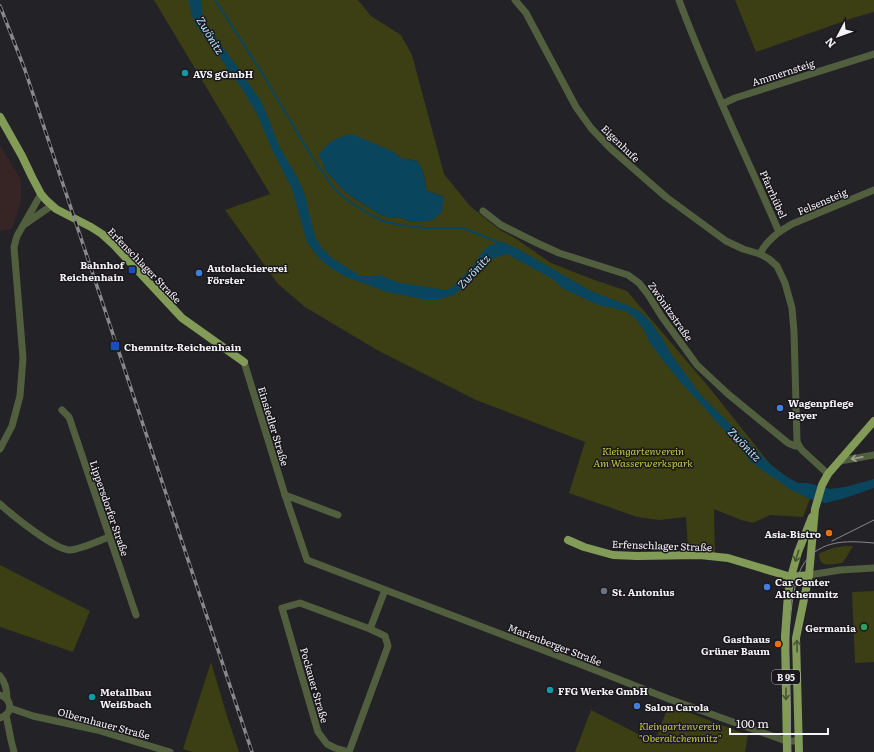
<svg xmlns="http://www.w3.org/2000/svg" width="874" height="752" font-family="Literata,serif">
<style>
.education{fill:#372424}
.green{fill:#3c3e14;fill-rule:evenodd}
.water{fill:#0a455e}
.lines{fill:none;stroke-linecap:round;stroke-linejoin:round}
.stream{stroke:#0a455e;stroke-width:2}
.minor{stroke:#525f3f;stroke-width:7}
.major{stroke:#829c57;stroke-width:8}
.tram{stroke:#89888c;stroke-width:1}
.rail-casing{stroke:#89888c;stroke-width:3.5}
.rail{stroke:#1a181d;stroke-width:2;stroke-dasharray:6;stroke-linecap:butt}
.oneway{stroke:#9ba292}
.oneway2{stroke:#495337}
.culture-dot{fill:#0f9aa8;stroke:#1a181d;stroke-width:1.5}
.transit-dot{fill:#1a4fb4;stroke:#1a181d;stroke-width:1.5}
.shop-dot{fill:#3f7fe0;stroke:#1a181d;stroke-width:1.5}
.food-dot{fill:#e8710a;stroke:#1a181d;stroke-width:1.5}
.worship-dot{fill:#6b7280;stroke:#1a181d;stroke-width:1.5}
.leisure-dot{fill:#2e9e5b;stroke:#1a181d;stroke-width:1.5}
.labels{text-anchor:middle;dominant-baseline:central;stroke-width:3;stroke-linejoin:round;paint-order:stroke}
.shield{fill:#1a181d;stroke:#b3b1b6;stroke-width:1}
.shield-label{font-size:9px;font-weight:bold;fill:#f4f3f7}
.street-label{font-size:10px;fill:#f4f3f7;stroke:#1a181d}
.poi-label{font-size:10px;font-weight:bold;fill:#f4f3f7;stroke:#1a181d;text-anchor:start}
.park-label{font-size:10px;font-style:italic;fill:#c3c84a;stroke:#1a181d}
.water-label{font-size:11px;font-style:italic;fill:#b6e4fd;stroke:#1a181d}
</style>
<rect width="100%" height="100%" fill="#232227"/>
<polygon class="education" points="0,145 21,180 21,202 14,224 11,229 0,231"/>
<g class="green">
<path d="M 154,0 L 358,0 L 371,16 L 401,35 L 412,55 L 444,174 L 470,206 L 500,230 L 515,238 L 551,263 L 592,279 L 627,291 L 708,386 L 771,465 L 787,477 L 798,483 L 807,483 L 804,496 L 810,499 L 803,517 L 770,515 L 753,523 L 741,520 L 714,509 L 715,555 L 688,548 L 686,517 L 659,520 L 637,517 L 569,493 L 585,442 L 476,400 L 377,350 L 305,307 L 278,284 L 225,210 L 270,194 ZM 392,151 L 401,158 L 417,161 C 424,170 425,179 426,190 L 444,197 L 423,222 L 411,222 L 399,217 L 391,218 L 379,214 L 360,202 L 345,192 L 326,171 Z"/>
<polygon points="735,0 874,0 874,12 853,18 756,52"/>
<path d="M 844,546 L 853,546 L 846,558 L 842,563 C 831,564 819,569 819,554 L 820,553 L 833,548 Z"/>
<polygon points="0,565 90,611 73,652 0,627"/>
<polygon points="874,591 874,662 855,663 852,592"/>
<polygon points="211,662 227,716 239,752 193,752 183,749"/>
<polygon points="669,705 748,735 745,752 575,752 591,710 654,742"/>
</g>
<g class="water">
<polygon points="188,0 202,0 202,12 205,22 243,75 261,101 270,122 279,146 297,177 305,195 315,237 322,248 332,258 359,275 379,275 400,283 441,289 449,289 457,283 471,268 484,250 491,245 503,242 518,249 591,291 627,305 639,311 649,320 662,338 671,354 700,394 771,465 787,477 798,483 807,483 830,489 845,487 874,479 874,488 842,499 825,503 810,499 791,490 783,484 769,475 750,461 743,451 734,440 714,419 703,406 682,384 662,359 650,343 644,330 636,319 627,312 614,308 598,305 564,289 551,278 507,254 491,259 469,282 454,295 440,299 422,299 387,292 376,288 344,276 331,268 320,259 307,242 292,189 272,149 257,114 244,92 219,56 197,27 193,18"/>
<path d="M 352,134 L 392,151 L 401,158 L 417,161 C 424,170 425,179 426,190 L 444,197 L 442,212 L 433,220 L 423,222 L 411,222 L 399,217 L 391,218 L 379,214 L 360,202 L 345,192 L 326,171 L 319,155 C 327,142 337,137 352,134 Z"/>
</g>
<g class="lines">
<polyline class="stream" points="215,0 259,68 312,157 333,187 342,196 353,204 369,214 383,221 400,225 424,228 463,228 500,243"/>
<g class="minor">
<polyline points="515,0 526,13 576,107 591,128 610,148 666,197 726,241 743,249 760,254 769,259 777,266 785,283 792,308 794,332 797,441 799,446 802,450 828,474"/>
<path d="M 679,0 C 708,79 746,155 779,232 C 771,239 764,245 760,254"/>
<polyline points="722,104 735,98 874,54"/>
<polyline points="483,211 501,225 537,243 559,253 628,275 639,283 647,293 662,317 697,365 728,394 788,443 795,446 799,446"/>
<polyline points="25,224 51,206"/>
<polyline points="779,232 792,224 874,190"/>
<polyline points="244,362 285,495 307,560 577,663 669,699 786,741 799,741"/>
<polyline points="62,410 69,417 136,615"/>
<polyline points="0,449 12,426 20,396 23,358 14,247 17,236 41,194"/>
<polyline points="840,461 874,455"/>
<polyline points="285,495 338,515"/>
<path d="M 0,504 C 12,515 55,550 70,550 C 81,549 98,541 109,537"/>
<polyline points="809,575 840,570 874,568"/>
<polyline points="370,629 385,636 388,646 349,752 335,748 327,744 318,732 282,608 300,603 370,629 385,590"/>
<path d="M 0,676 C 5,682 7,691 7,699"/>
<path d="M 0,695 C 13,700 13,714 0,718"/>
<polyline points="10,708 33,716 97,730 170,752"/>
<polyline points="6,715 11,740 14,752"/>
</g>
<g class="major">
<polyline points="0,117 22,156 32,177 41,194 46,200 56,209 91,227 102,234 114,245 182,318 244,362"/>
<polyline points="568,540 584,547 613,555 637,556 700,555 728,558 791,577 809,575"/>
<polyline points="787,752 785,636 788,594 791,577 798,552 812,517"/>
<polyline points="799,752 796,638 809,575 815,509 822,485 828,474 874,421"/>
</g>
<g class="tram">
<polyline points="832,541 874,520"/>
<path d="M 791,752 C 790,731 791,709 790,688 C 790,672 788,655 789,639 C 789,627 791,615 792,603 C 795,586 797,571 808,558 C 826,539 850,541 874,543"/>
</g>
<defs>
<polyline id="rail" points="0,6 25,70 252,752"/>
</defs>
<use href="#rail" class="rail-casing"/>
<use href="#rail" class="rail"/>
</g>
<defs><path id="oneway-shaft" d="M-6 0H5M1.5-3L5.5 0L1.5 3" fill="none" stroke-width="1.6" stroke-linecap="round" stroke-linejoin="round"/></defs>
<use class="oneway" href="#oneway-shaft" transform="translate(857 458) rotate(169)"/>
<g class="oneway2">
<use href="#oneway-shaft" transform="translate(797 556) rotate(107)"/>
<use href="#oneway-shaft" transform="translate(797 646) rotate(-91)"/>
<use href="#oneway-shaft" transform="translate(786 694) rotate(90)"/>
</g>
<g class="culture-dot">
<circle cx="185" cy="73" r="4"/>
<circle cx="550" cy="690" r="4"/>
<circle cx="92" cy="697" r="4"/>
</g>
<g class="transit-dot">
<rect x="128" y="266" width="8" height="8" rx="2"/>
<rect x="110" y="341" width="10" height="10" rx="2"/>
</g>
<g class="shop-dot">
<circle cx="199" cy="273" r="4"/>
<circle cx="780" cy="408" r="4"/>
<circle cx="767" cy="587" r="4"/>
<circle cx="637" cy="706" r="4"/>
</g>
<g class="food-dot">
<circle cx="829" cy="533" r="4"/>
<circle cx="778" cy="644" r="4"/>
</g>
<circle class="worship-dot" cx="604" cy="591" r="4"/>
<circle class="leisure-dot" cx="864" cy="627" r="4"/>
<g class="labels">
<rect class="shield" x="772" y="670" width="28" height="14" rx="3"/>
<g class="shield-label">
<text x="786" y="677">B 95</text>
</g>
<g class="street-label">
<text transform="translate(783 72) rotate(-18)">Ammernsteig</text>
<text transform="translate(621 143) rotate(44)">Eigenhufe</text>
<text transform="translate(774 194) rotate(66)">Pfarrhübel</text>
<text transform="translate(822 201) rotate(-23)">Felsensteig</text>
<text transform="translate(145 265) rotate(46)">Erfenschlager Straße</text>
<text transform="translate(671 311) rotate(55)">Zwönitzstraße</text>
<text transform="translate(274 426) rotate(73)">Einsiedler Straße</text>
<text transform="translate(110 508) rotate(71)">Lippersdorfer Straße</text>
<text transform="translate(662 545) rotate(2)">Erfenschlager Straße</text>
<text transform="translate(555 644) rotate(21)">Marienberger Straße</text>
<text transform="translate(315 685) rotate(74)">Pockauer Straße</text>
<text transform="translate(104 723) rotate(15)">Olbernhauer Straße</text>
</g>
<g class="poi-label">
<text x="193" y="73">AVS gGmbH</text>
<text x="124" y="264" text-anchor="end">Bahnhof<tspan x="124" dy="12">Reichenhain</tspan></text>
<text x="207" y="267">Autolackiererei<tspan x="207" dy="12">Förster</tspan></text>
<text x="124" y="346">Chemnitz-Reichenhain</text>
<text x="788" y="402">Wagenpflege<tspan x="788" dy="12">Beyer</tspan></text>
<text x="821" y="533" text-anchor="end">Asia-Bistro</text>
<text x="775" y="581">Car Center<tspan x="775" dy="12">Altchemnitz</tspan></text>
<text x="612" y="591">St. Antonius</text>
<text x="856" y="627" text-anchor="end">Germania</text>
<text x="770" y="638" text-anchor="end">Gasthaus<tspan x="770" dy="12">Grüner Baum</tspan></text>
<text x="558" y="690">FFG Werke GmbH</text>
<text x="100" y="691">Metallbau<tspan x="100" dy="12">Weißbach</tspan></text>
<text x="645" y="706">Salon Carola</text>
</g>
<g class="park-label">
<text x="643" y="450">Kleingartenverein<tspan x="643" dy="12">Am Wasserwerkspark</tspan></text>
<text x="680" y="725">Kleingartenverein<tspan x="680" dy="12">"Oberaltchemnitz"</tspan></text>
</g>
<g class="water-label">
<text transform="translate(211 35) rotate(59)">Zwönitz</text>
<text transform="translate(473 271) rotate(-47)">Zwönitz</text>
<text transform="translate(745 444) rotate(46)">Zwönitz</text>
</g>
</g>
<g transform="translate(838 36) rotate(229)" stroke="#1a181d" stroke-width="3" paint-order="stroke">
<path d="M0-3L7 15L0 10L-7 15Z" fill="#f4f3f7"/>
<text y="-6" font-size="11" font-weight="bold" text-anchor="middle" fill="#f4f3f7">N</text>
</g>
<path d="M730 728v6h98v-6" fill="none" stroke="#f4f3f7" stroke-width="2"/>
<text x="736" y="728" font-size="12" fill="#f4f3f7" stroke="#1a181d" stroke-width="3" paint-order="stroke">100 m</text>
</svg>
